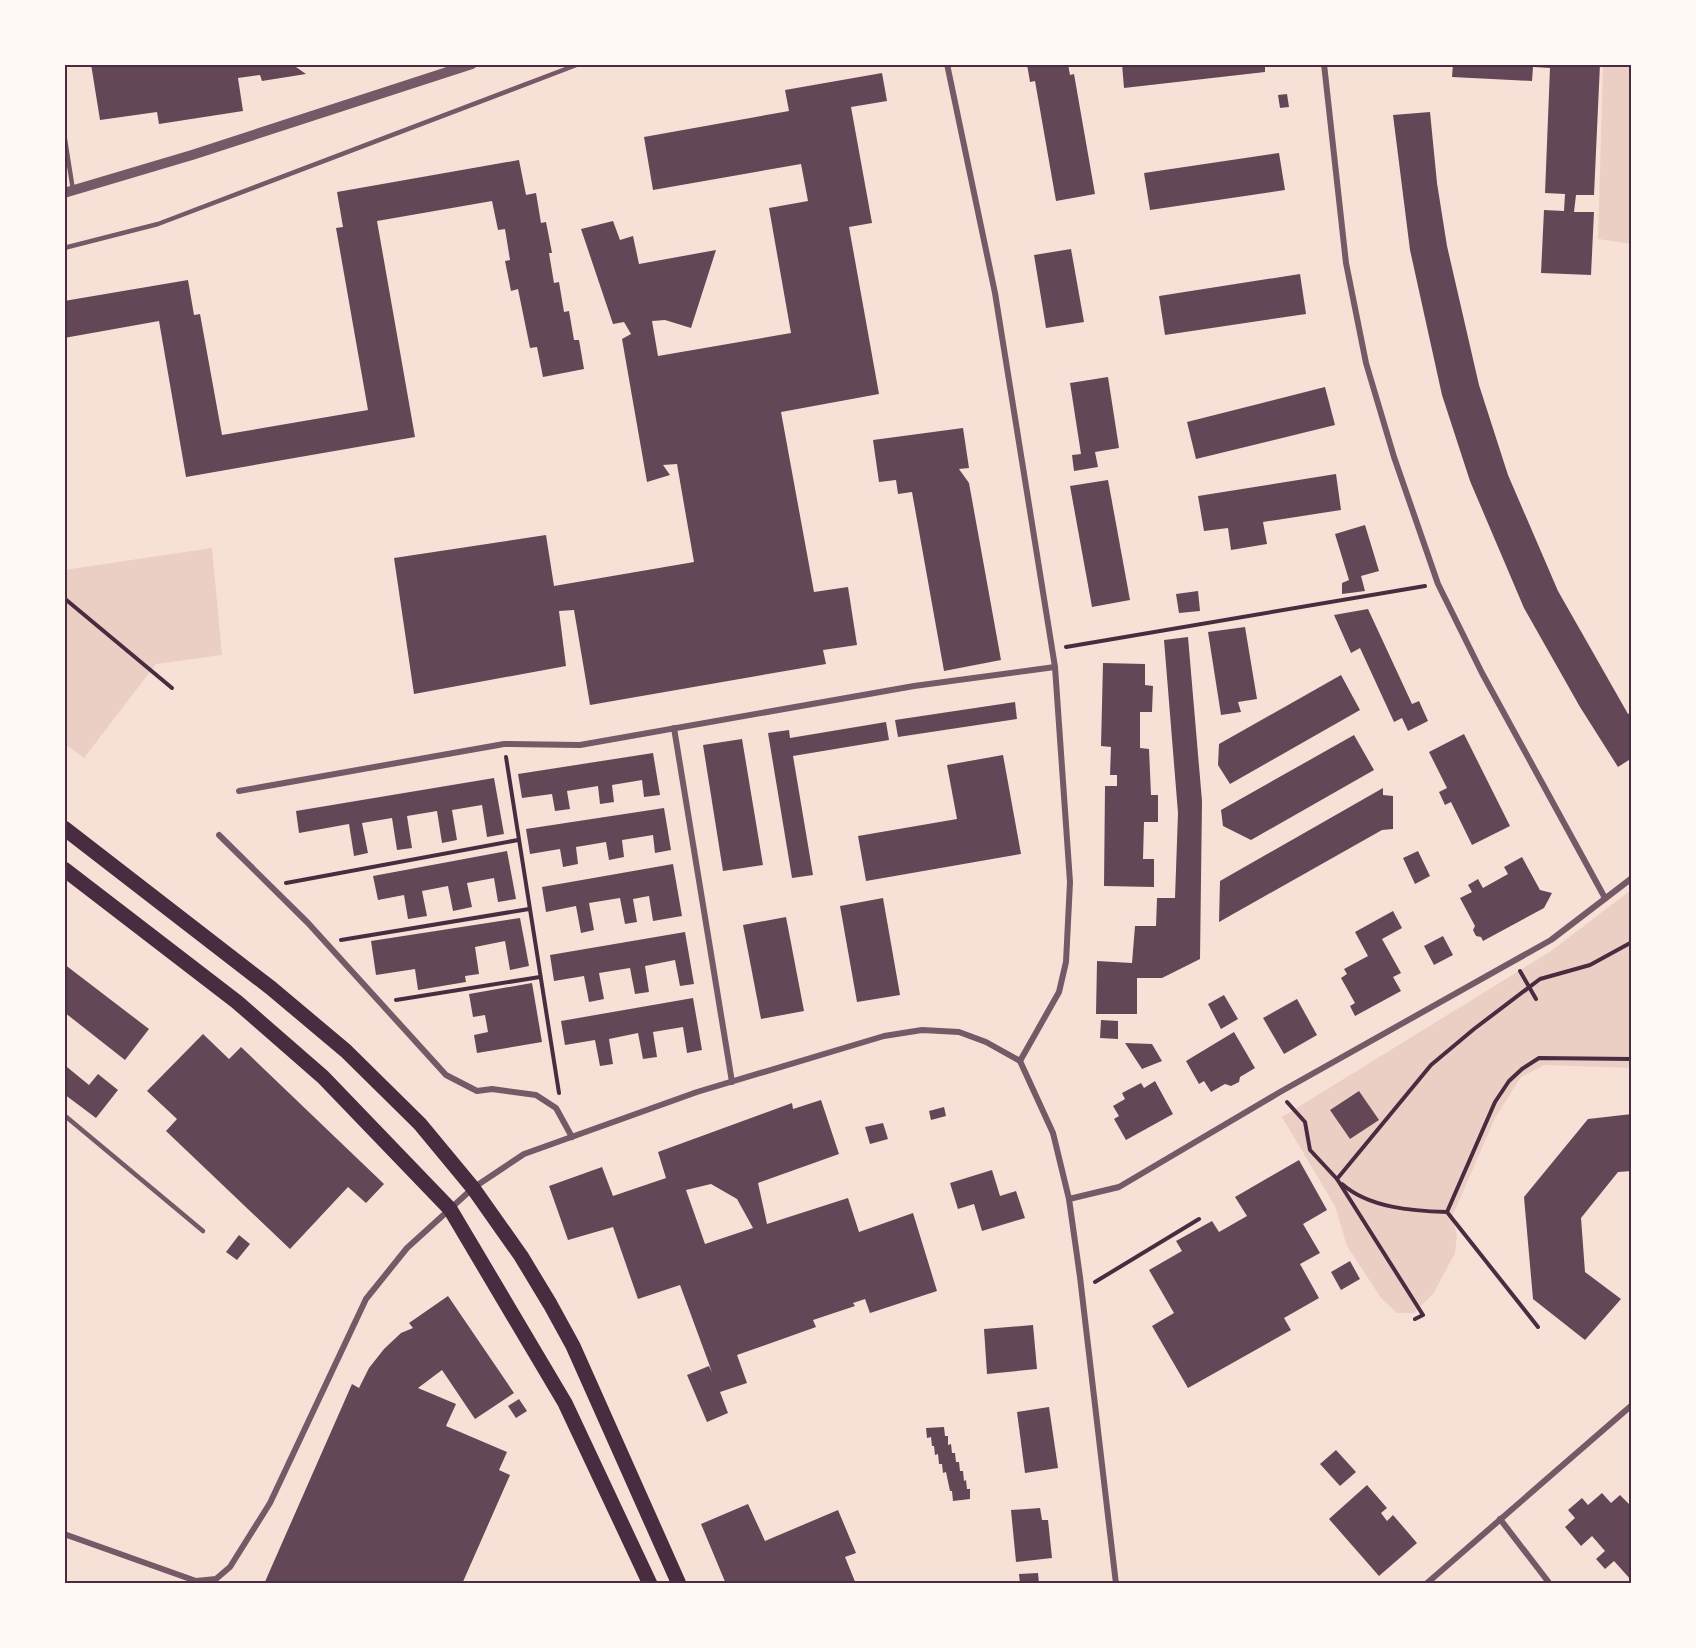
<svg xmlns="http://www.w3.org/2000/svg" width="1696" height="1648" font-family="Roboto,sans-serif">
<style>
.green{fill:#ebcfc5}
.building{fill:#644757;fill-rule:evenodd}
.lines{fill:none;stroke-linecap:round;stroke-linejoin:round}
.path{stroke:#4a2c40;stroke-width:4}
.service{stroke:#755966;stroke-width:4.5}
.minor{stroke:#755966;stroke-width:6}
.tertiary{stroke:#755966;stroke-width:10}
.primary{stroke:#4a2c40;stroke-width:15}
.neatline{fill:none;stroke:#4a2c40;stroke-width:2}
</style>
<rect width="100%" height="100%" fill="#f7e1d7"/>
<g class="green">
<polygon points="1603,65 1631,65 1631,244 1598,239"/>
<polygon points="212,548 222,655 156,664 84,758 65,744 64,570"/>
<polygon points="1631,890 1631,1068 1545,1065 1521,1077 1495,1118 1452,1217 1457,1236 1455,1253 1433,1294 1414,1313 1397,1313 1381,1298 1347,1246 1335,1206 1282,1117 1551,951"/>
</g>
<g class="building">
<polygon points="91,64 298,64 296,67 306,74 262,81 260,75 238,78 243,111 159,124 157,112 100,120"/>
<polygon points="1027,64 1068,64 1070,75 1074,74 1095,194 1056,201 1035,81 1030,82"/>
<polygon points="1122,64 1265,64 1265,72 1124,88"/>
<polygon points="1453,64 1600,64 1594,195 1576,195 1574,212 1594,212 1591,275 1541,273 1544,210 1564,211 1565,194 1545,193 1550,68 1533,67 1532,81 1452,77"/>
<polygon points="882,73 887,101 851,107 872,223 849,227 879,394 781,412 814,592 848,587 857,645 823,650 826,664 590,705 574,610 559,611 566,666 414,694 394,558 546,535 554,586 694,562 677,464 663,465 670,475 647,482 622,339 631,334 624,322 613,324 581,229 613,221 620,240 633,236 639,264 716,250 691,328 665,320 652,321 658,356 791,333 769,208 808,201 801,164 653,190 644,137 789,111 785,90"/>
<polygon points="1287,94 1289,107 1280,108 1278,95"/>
<polygon points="1430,112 1437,183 1447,246 1479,385 1508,475 1558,591 1628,714 1632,712 1632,758 1618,767 1580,707 1524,608 1470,481 1442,395 1410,250 1393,115"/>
<polygon points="1279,153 1285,190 1150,210 1144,173"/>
<polygon points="519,160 526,195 536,193 541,223 546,222 552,253 549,253 554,283 559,282 564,312 569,311 574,340 579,340 584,369 543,377 537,347 530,348 518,289 511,291 505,261 510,260 505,229 498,230 492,201 377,221 415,437 186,477 159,321 64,338 64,301 188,280 194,315 200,314 222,435 368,410 336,228 343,227 337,192"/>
<polygon points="1071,249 1084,322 1046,328 1034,255"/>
<polygon points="1300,274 1306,314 1165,335 1159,296"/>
<polygon points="1108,377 1119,448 1095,452 1098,467 1074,471 1072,455 1081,454 1070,383"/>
<polygon points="1325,387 1335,425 1196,459 1187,422"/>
<polygon points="963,428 969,468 959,469 969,483 1001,660 944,671 912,492 898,494 896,480 879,482 873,440"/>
<polygon points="1336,474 1341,510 1263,522 1267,544 1231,550 1228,528 1204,531 1198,496"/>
<polygon points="1108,480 1130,600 1092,607 1070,486"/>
<polygon points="1365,525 1379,571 1361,576 1365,591 1342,594 1342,583 1349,580 1335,534"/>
<polygon points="1198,591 1200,611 1179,613 1176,594"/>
<polygon points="1368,609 1412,704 1419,701 1428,721 1408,731 1402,718 1394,722 1360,648 1351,653 1334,615"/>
<polygon points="1245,627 1257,699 1238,702 1241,712 1221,715 1208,632"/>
<polygon points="1188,637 1202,801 1200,959 1162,978 1137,978 1137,1014 1096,1014 1097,961 1132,963 1135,926 1156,926 1157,898 1175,898 1178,813 1164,640"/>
<polygon points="1103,663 1145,664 1145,685 1153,686 1152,712 1140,712 1140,748 1149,749 1151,795 1158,795 1158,822 1144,822 1143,859 1154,859 1154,887 1104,886 1105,786 1117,786 1117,775 1110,775 1111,747 1101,746"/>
<polygon points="1341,675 1360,710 1230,784 1218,765 1219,744"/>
<polygon points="1015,702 1017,719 898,737 895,720"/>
<polygon points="886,722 889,740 793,756 813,875 792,878 768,733 789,730 790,738"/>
<polygon points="1464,734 1510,826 1472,845 1451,802 1445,805 1439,792 1447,788 1429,752"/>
<polygon points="1354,735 1374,770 1251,840 1223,826 1221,810"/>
<polygon points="742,739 763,865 723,871 703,745"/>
<polygon points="653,753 660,795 644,797 642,780 612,785 614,802 600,804 598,786 567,791 570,809 555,811 552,794 522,798 518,774"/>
<polygon points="1003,755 1021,854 866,881 858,836 957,819 947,765"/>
<polygon points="494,778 504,834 487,837 482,805 452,810 457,840 442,843 437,811 407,816 412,848 397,850 392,818 362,823 368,853 354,856 349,824 299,833 296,811"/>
<polygon points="1383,788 1383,795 1393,796 1393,829 1382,830 1219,922 1220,881"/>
<polygon points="664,808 671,850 655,853 653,835 622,840 624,857 609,860 606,842 576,847 578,864 563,867 560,849 530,854 526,829"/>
<polygon points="507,851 516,899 498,902 494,878 467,883 472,907 453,911 448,886 422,891 427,916 408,919 404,895 378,900 373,876"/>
<polygon points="1418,851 1430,876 1415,884 1403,858"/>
<polygon points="1522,857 1540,890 1552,893 1544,908 1483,941 1481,937 1476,936 1473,930 1475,926 1460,898 1472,892 1468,885 1478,879 1483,888 1508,874 1504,867"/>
<polygon points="673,864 682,916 653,921 649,896 633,899 637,922 625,924 620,898 589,903 594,930 581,933 576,906 546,912 542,887"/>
<polygon points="883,898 900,995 857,1002 840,906"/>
<polygon points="1393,911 1402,928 1382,939 1401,973 1393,977 1401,991 1355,1016 1350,1006 1355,1003 1341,978 1347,974 1344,969 1368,956 1355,932"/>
<polygon points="786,917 804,1011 761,1019 743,925"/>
<polygon points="520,918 529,966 510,970 505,941 475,947 479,974 465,976 466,982 418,990 415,969 376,975 371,941"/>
<polygon points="685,932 694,984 680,986 675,960 645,966 649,992 635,994 630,968 599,973 604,999 589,1002 584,976 554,981 550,955"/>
<polygon points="1443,936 1453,955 1434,965 1424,946"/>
<polygon points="64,964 149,1029 125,1060 64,1012"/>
<polygon points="532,983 542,1042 477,1053 474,1035 488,1032 485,1015 473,1017 469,994"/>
<polygon points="1224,995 1238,1019 1221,1029 1208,1004"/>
<polygon points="693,998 702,1050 687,1053 683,1027 653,1032 657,1057 643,1059 638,1033 609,1039 613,1064 600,1066 595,1040 565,1045 561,1021"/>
<polygon points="1297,999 1317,1035 1284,1054 1263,1018"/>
<polygon points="1101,1020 1118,1021 1118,1039 1100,1038"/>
<polygon points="1234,1032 1255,1068 1240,1077 1239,1082 1231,1086 1225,1084 1211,1092 1204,1081 1199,1084 1186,1061"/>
<polygon points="203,1034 229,1059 241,1047 384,1184 366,1203 348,1187 290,1249 166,1131 177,1119 147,1091"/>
<polygon points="1125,1043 1152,1044 1162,1061 1142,1069"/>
<polygon points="67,1067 89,1085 98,1074 118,1090 96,1118 64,1094 64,1069"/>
<polygon points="1155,1081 1173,1114 1126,1140 1114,1119 1119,1116 1113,1106 1125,1099 1122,1093 1141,1083 1144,1088"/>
<polygon points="1359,1091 1379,1120 1350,1139 1330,1110"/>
<path d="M 821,1100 L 839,1154 L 758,1183 L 767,1224 L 848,1198 L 859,1232 L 913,1213 L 937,1291 L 870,1313 L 865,1299 L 853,1303 L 855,1306 L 813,1320 L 816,1327 L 737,1355 L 747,1383 L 720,1392 L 728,1413 L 707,1422 L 687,1375 L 709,1366 L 712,1372 L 680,1285 L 638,1299 L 613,1227 L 568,1240 L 549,1186 L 602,1167 L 613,1196 L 666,1178 L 658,1152 L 792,1103 L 793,1109 ZM 711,1184 L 737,1199 L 753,1228 L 705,1244 L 686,1190 Z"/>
<polygon points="944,1107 946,1116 931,1120 929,1111"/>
<polygon points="1632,1114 1632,1171 1618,1172 1581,1218 1585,1272 1621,1299 1585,1340 1533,1299 1524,1197 1588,1119"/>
<polygon points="883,1123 888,1139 870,1144 865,1127"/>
<polygon points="1299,1160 1327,1210 1303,1224 1320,1253 1300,1264 1319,1298 1284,1318 1291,1330 1188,1388 1152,1326 1174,1313 1149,1270 1182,1251 1176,1241 1212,1221 1219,1232 1247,1216 1235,1197"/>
<polygon points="992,1170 1000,1196 1016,1191 1025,1218 982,1231 974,1204 958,1209 950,1183"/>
<polygon points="239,1235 250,1244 237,1260 226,1252"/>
<polygon points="1350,1261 1360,1279 1341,1290 1331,1272"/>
<polygon points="448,1296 514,1393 475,1419 442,1370 418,1388 456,1404 446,1426 507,1452 499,1470 510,1475 462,1584 264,1584 352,1384 359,1388 369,1368 384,1349 401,1333 413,1328 409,1323"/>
<polygon points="1033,1325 1037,1369 987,1374 984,1329"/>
<polygon points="519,1399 527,1411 516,1418 508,1406"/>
<polygon points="1049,1407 1058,1468 1025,1473 1017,1412"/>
<polygon points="944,1427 945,1436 948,1436 948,1445 951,1444 952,1453 955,1453 956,1462 959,1462 960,1471 963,1471 964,1481 966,1480 967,1489 970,1489 970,1499 953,1501 952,1491 950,1491 946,1472 943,1473 942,1464 939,1464 938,1454 935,1455 934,1446 932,1446 931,1437 927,1438 926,1428"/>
<polygon points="1336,1450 1356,1472 1340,1486 1320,1464"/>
<polygon points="1367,1485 1387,1508 1381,1513 1387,1521 1393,1515 1417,1543 1379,1576 1329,1519"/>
<polygon points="1602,1493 1611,1503 1620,1495 1632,1507 1632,1581 1614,1561 1605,1569 1596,1559 1605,1551 1592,1536 1581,1546 1565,1527 1575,1518 1568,1510 1582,1498 1588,1505"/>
<polygon points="748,1504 765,1541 838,1510 856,1553 845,1557 856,1584 726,1584 701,1524"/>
<polygon points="1040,1508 1042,1520 1048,1520 1052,1558 1016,1562 1011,1510"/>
<polygon points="1038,1573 1039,1584 1020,1584 1019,1574"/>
</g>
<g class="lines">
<g class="path">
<polyline points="64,598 172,688"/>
<polyline points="1066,647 1425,586"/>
<polyline points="506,757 559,1093"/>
<polyline points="286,883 518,840"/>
<polyline points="341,940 529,909"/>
<polyline points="1520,971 1536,999"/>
<polyline points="396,1000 540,977"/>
<polyline points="1287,1102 1305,1122 1310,1150 1337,1179"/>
<path d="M 1342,1184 C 1369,1208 1413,1211 1447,1212 L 1495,1102 L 1509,1081 L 1522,1069 L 1539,1058 L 1632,1059"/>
<polyline points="1447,1212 1538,1327"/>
<polyline points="1095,1282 1199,1219"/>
<polyline points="1415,1319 1423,1315 1337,1179 1431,1065 1474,1029 1540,979 1590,965 1632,942"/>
</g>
<g class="service">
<polyline points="64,133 73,190"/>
<polyline points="64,248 158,224 579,64"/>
<polyline points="64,1115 203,1231"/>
</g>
<g class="minor">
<polyline points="947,64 995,293 1055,667 1070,882 1066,962 1059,992 1020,1061"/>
<polyline points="1324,64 1346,263 1366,363 1394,457 1438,584 1482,673 1605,898"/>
<polyline points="674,728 732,1082"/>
<polyline points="239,791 504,744 580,745 914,686 1055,667"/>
<polyline points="219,835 308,923 446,1075 477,1091 492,1089 536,1095 556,1108 572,1137"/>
<polyline points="1020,1061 1053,1133 1069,1199 1080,1277 1116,1584"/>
<polyline points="1069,1199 1119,1187 1280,1092 1551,940 1632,878"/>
<polyline points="1500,1519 1550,1584"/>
<polyline points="64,1534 196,1581 216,1579 230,1567 270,1503 366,1299 407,1248 450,1209 473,1188 524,1154 697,1092 884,1036 922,1030 959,1032 986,1042 1020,1061"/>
<polyline points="1426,1584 1632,1405"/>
</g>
<polyline class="tertiary" points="64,193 192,155 472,64"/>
<g class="primary">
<polyline points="64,828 271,988 346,1051 420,1124 473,1188 521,1256 550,1304 573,1346 679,1584"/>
<polyline points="64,869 237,1002 323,1077 450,1209 565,1403 650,1584"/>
</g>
</g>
<rect width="1696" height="1648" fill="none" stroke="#fffaf5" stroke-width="132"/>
<rect x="66" y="66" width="1564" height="1516" class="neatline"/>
</svg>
